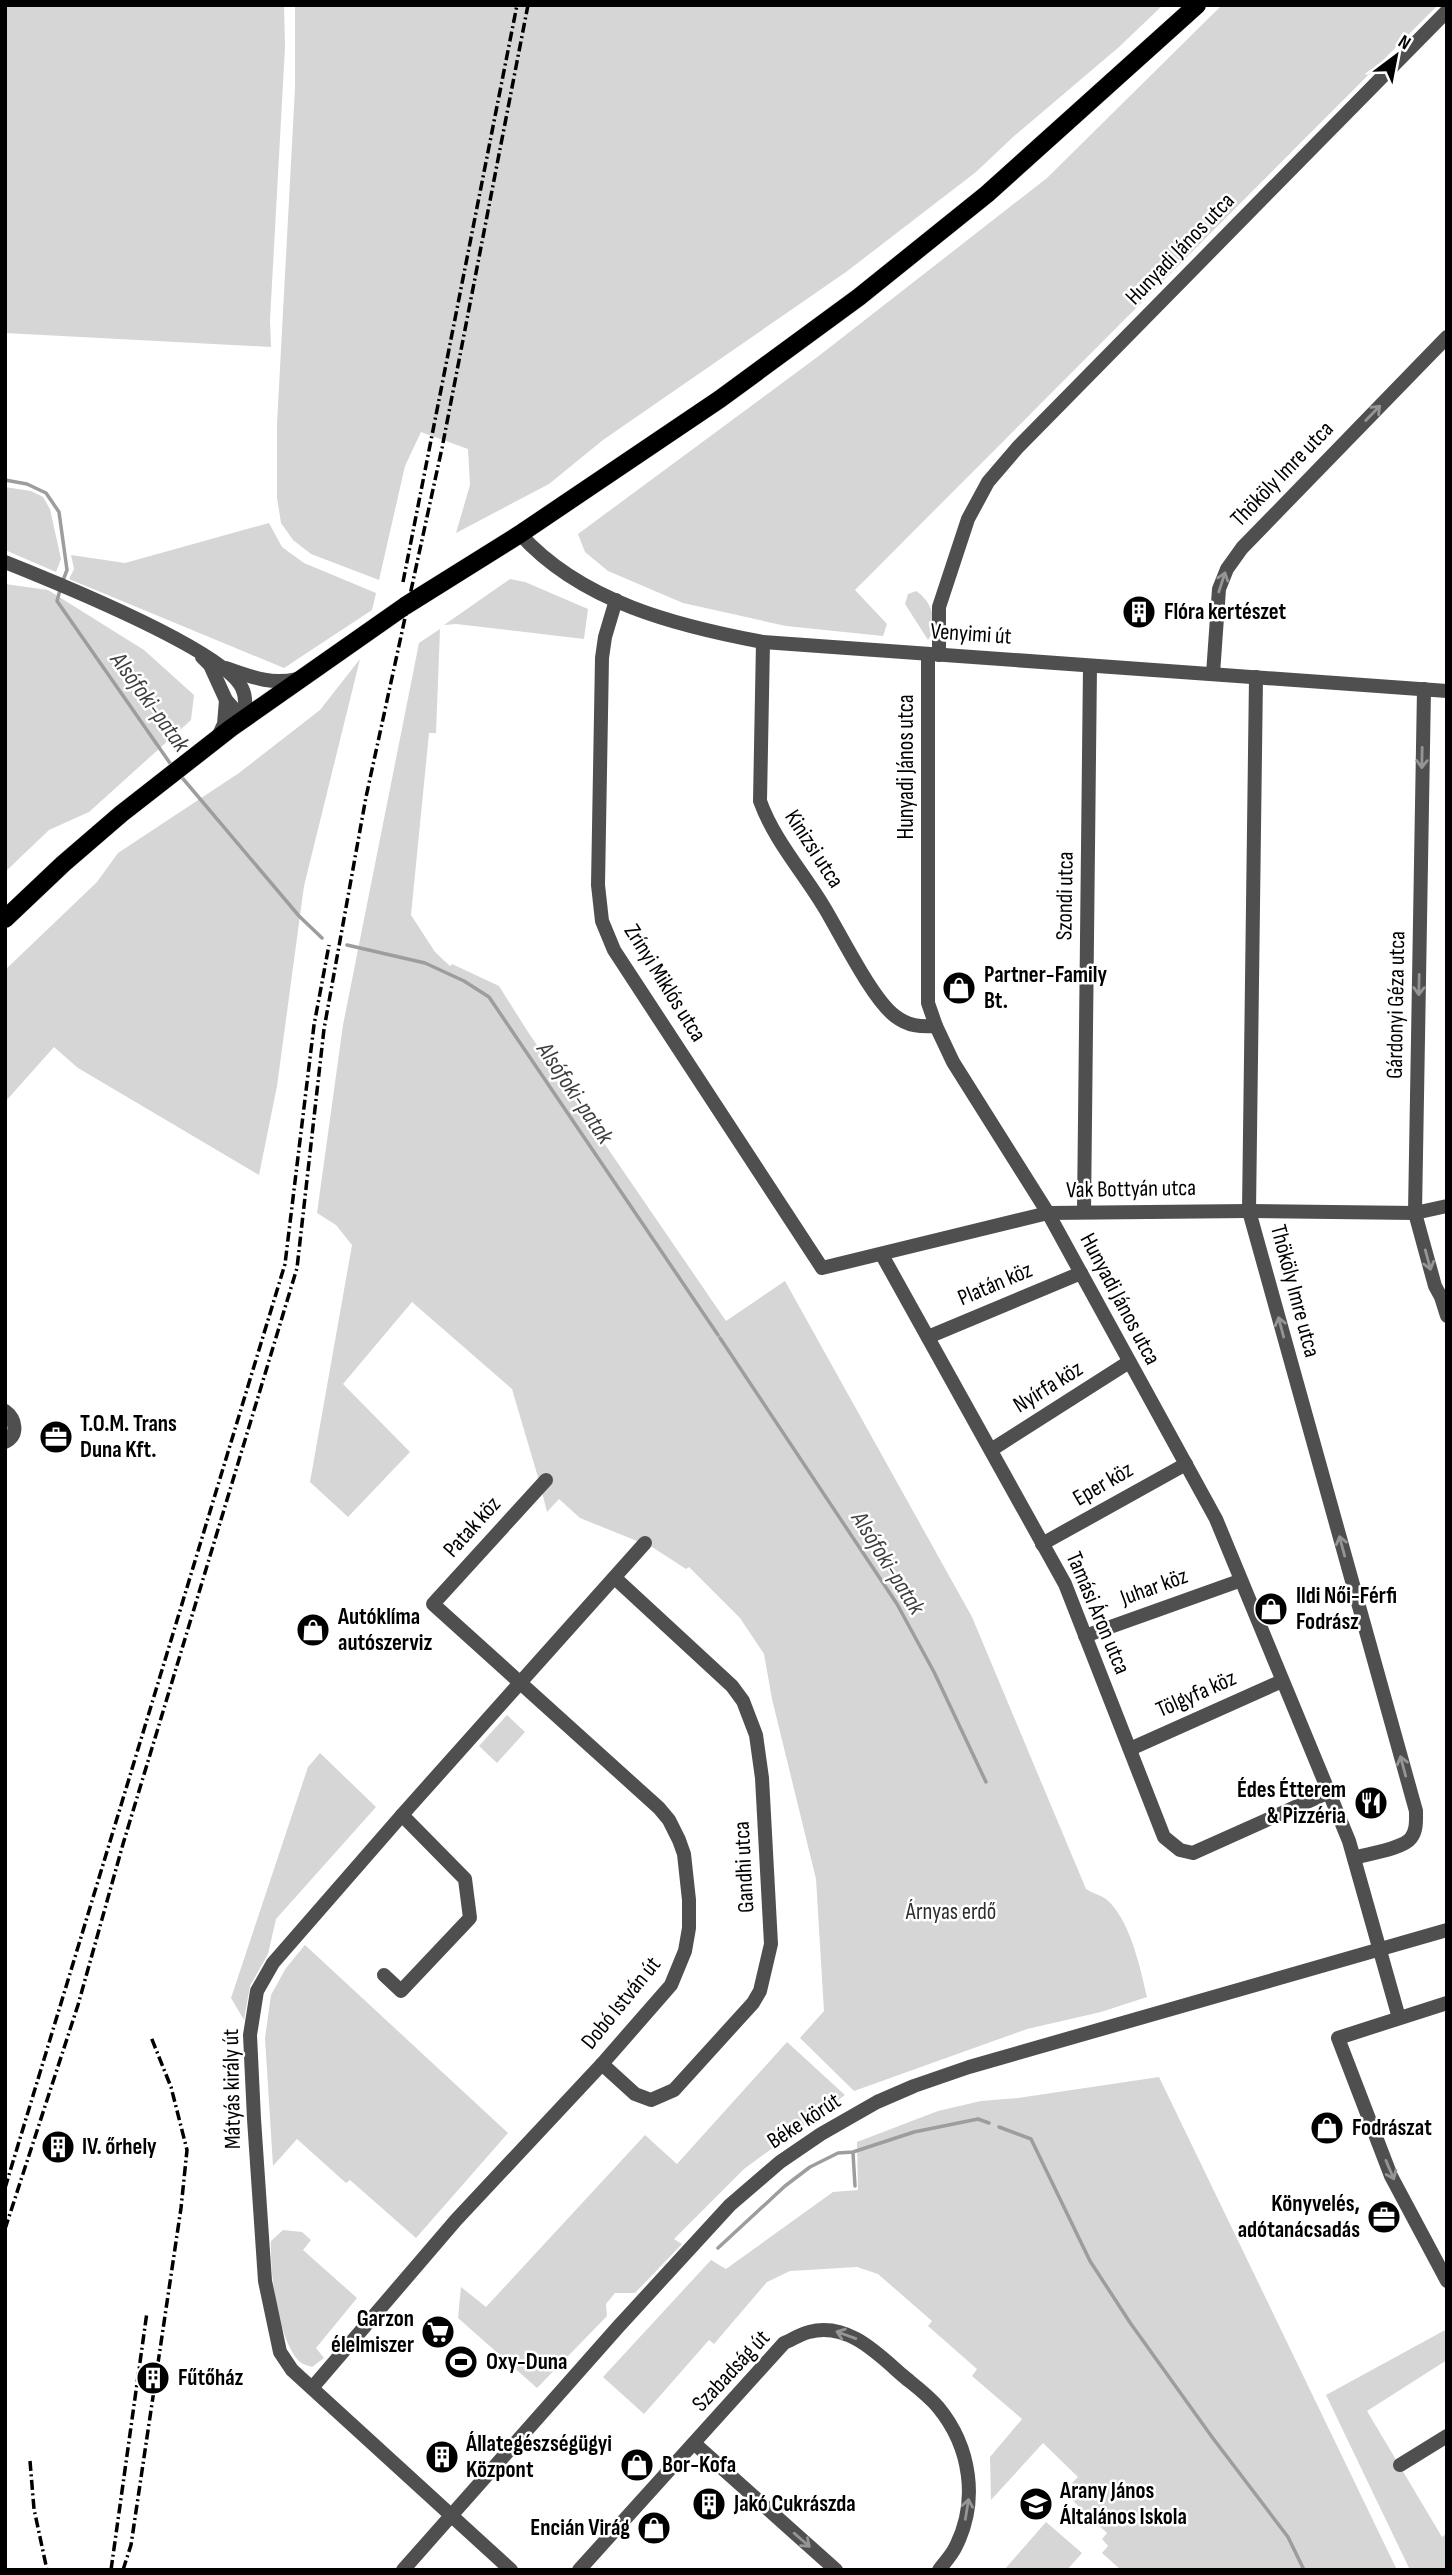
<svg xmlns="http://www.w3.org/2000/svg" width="1452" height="2575" font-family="'Sofia Sans Condensed',sans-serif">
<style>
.green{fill:#d6d6d6}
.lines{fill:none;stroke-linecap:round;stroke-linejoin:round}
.stream{stroke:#9d9d9d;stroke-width:3.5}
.primary-casing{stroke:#dbdbdb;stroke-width:19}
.minor{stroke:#4f4f4f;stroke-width:14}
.tertiary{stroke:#4f4f4f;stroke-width:14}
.primary{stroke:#000;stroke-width:18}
.rail{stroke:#000;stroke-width:3.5;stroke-dasharray:10 3.5 2 3.5;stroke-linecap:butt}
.oneway{stroke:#959595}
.labels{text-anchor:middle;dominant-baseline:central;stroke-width:5;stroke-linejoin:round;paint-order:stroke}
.street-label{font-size:23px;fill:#000;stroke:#fff}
.poi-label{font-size:23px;font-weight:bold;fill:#000;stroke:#fff;text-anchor:start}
.park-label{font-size:23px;fill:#2d2d2d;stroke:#fff}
.water-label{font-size:24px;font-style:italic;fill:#3e3e3e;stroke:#fff}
</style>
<rect width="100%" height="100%" fill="#fff"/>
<g class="green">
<polygon points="5,5 284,5 285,47 270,320 271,347 5,333"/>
<polygon points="295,5 1163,5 1119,47 1013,137 976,172 846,272 603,440 549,484 456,533 470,485 468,449 421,432 405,466 379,580 311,554 293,540 281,523 277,498 277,424 295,88"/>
<polygon points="1222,5 1438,5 855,590 887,624 883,636 786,626 683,603 608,571 585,552 578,534 820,355 1047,178"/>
<polygon points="5,487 31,491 43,497 50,509 61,559 56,572 5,550"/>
<polygon points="269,523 282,547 304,563 376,593 372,610 284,668 69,579 74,569 71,555 125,563"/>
<polygon points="510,579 525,582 588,609 584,639 456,624 444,625"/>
<polygon points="5,584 48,590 144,650 194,695 191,720 89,812 49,830 5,872"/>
<path d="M 916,591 C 932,601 940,625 928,640 L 905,604 L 908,594 Z"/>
<path d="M 440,629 L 436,733 L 429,733 L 411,915 L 435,952 L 450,966 L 452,964 L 499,986 L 528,1032 L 726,1321 L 785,1281 L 972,1617 L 1086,1889 C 1092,1893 1100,1895 1106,1899 C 1130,1919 1140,1967 1147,1997 L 1101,2012 L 1027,2029 L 854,2091 L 800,2038 L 824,2011 L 816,1879 L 772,1699 L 764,1654 L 740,1618 L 689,1567 L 686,1569 L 652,1547 L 580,1518 L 559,1499 L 547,1512 L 540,1484 L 512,1389 L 412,1302 L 343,1384 L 410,1452 L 348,1517 L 310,1482 L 352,1245 L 336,1225 L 317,1213 L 343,1025 L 419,643 Z"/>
<polygon points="360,659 304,886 277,1086 259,1175 78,1068 54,1047 5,1102 5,970 97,882 118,853 239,773 320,710"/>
<polygon points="507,1715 525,1732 497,1763 479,1746"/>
<polygon points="320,1753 376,1807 276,1919 268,1954 250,1986 244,2020 231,1998 308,1767"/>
<polygon points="305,1945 508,2133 416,2238 350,2180 346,2183 297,2139 273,2166 265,2038 271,1995 286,1968"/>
<polygon points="787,2042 845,2095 744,2169 674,2239 682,2244 635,2293 615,2293 606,2304 607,2316 537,2388 458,2318 461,2287 486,2307 645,2135 677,2164"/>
<polygon points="1159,2077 1397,2570 1121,2570 1102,2553 1108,2546 1102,2539 1107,2533 1072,2500 1078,2492 1071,2484 1078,2477 1043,2443 991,2500 990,2457 1022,2419 972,2376 977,2369 928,2326 932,2321 878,2274 857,2267 790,2271 767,2282 714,2344 709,2340 644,2414 603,2377 711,2260 726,2269 833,2192 858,2190 857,2142 938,2111 981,2101 1018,2098"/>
<path d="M 283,2230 L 302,2232 L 311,2240 L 303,2250 L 357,2298 L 316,2348 L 324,2358 L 312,2367 C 307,2365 301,2364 298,2360 C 277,2335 270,2273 271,2241 Z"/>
<polygon points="1447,2329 1447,2360 1367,2411 1442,2537 1447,2533 1447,2570 1410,2570 1326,2395"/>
<polygon points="1046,2522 1082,2553 1067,2570 1004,2570"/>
</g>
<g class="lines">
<g class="stream">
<polyline points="5,480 27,484 46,493 59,512 67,570 62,583"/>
<polyline points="60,590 57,601 172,766"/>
<polyline points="179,774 299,916 322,938"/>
<polyline points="347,945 425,963 464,981 489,997 718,1335"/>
<polyline points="720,1338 897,1604 934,1672 986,1782"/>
<polyline points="999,2127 1031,2139 1090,2261 1131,2324 1212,2437 1288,2537 1304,2570"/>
<polyline points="853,2153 855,2186"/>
<polyline points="718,2248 785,2186 810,2167 838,2153 853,2152 914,2132 978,2119 989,2123"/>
</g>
<defs>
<polyline id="primary" points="5,919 63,864 121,814 231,728 405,606 520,534 720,399 859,297 987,194 1197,5"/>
</defs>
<use href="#primary" class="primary-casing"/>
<g class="minor">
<polyline points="616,600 605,637 602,658 598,885 602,921 614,950 822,1268 1048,1213 1249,1211 1415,1213 1447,1206"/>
<path d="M 763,642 L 760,801 C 774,840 803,872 824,907 C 841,935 872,999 895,1016 C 908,1026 920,1027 936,1026"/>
<polyline points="928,654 928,1003 936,1026 953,1062 1048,1213 1216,1519 1349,1841 1399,2018"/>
<polyline points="939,655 939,607 968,519 988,482 1018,447 1447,11"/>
<polyline points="1213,674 1219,589 1227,569 1242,548 1447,337"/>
<path d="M 1256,677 L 1249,1211 L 1416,1811 C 1416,1820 1417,1830 1411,1838 C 1403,1849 1367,1854 1354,1858"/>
<polyline points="1424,689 1415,1213 1435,1286 1441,1297 1447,1316"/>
<polyline points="1084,1211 1090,666"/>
<polyline points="882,1255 1065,1584 1164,1837 1180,1850 1193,1853 1329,1792"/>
<polyline points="928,1337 1081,1273"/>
<path d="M 5,1411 C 16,1419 19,1435 5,1442"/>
<polyline points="991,1450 1129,1362"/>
<polyline points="1042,1544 1186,1464"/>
<polyline points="1085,1636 1239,1581"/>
<polyline points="1130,1749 1282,1681"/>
<polyline points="384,1975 401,1991 470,1918 465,1879 402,1815"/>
<polyline points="1447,2003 1338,2038 1391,2176 1447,2281"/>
<polyline points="602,2064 635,2094 651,2100 674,2090 753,2003 760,1991 771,1944 762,1778 756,1735 743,1701 732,1686 615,1578"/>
<polyline points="312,2388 456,2220 602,2064 671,1985 685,1951 689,1928 689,1900 684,1854 679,1840 669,1820 659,1808 433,1604 546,1480"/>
<polyline points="695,2444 836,2570"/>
<polyline points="1400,2465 1447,2436"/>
<polyline points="511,2570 292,2370 280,2352 265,2281 254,2119 250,2035 257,1991 273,1963 402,1815 645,1543"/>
<path d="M 579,2570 L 784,2343 C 792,2340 800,2334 809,2332 C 847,2322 876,2352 902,2375 C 914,2385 928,2395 938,2407 C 971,2447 979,2502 955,2548 C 951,2556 944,2563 939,2570"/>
</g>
<g class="tertiary">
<path d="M 520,534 C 581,602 677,626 763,642 L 1447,691"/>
<path d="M 5,562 C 50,580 224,650 242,688 C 247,698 245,709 243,719"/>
<polyline points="202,657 210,665 226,700 243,719"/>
<path d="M 226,668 C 252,677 270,685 297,679"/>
<polyline points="217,739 224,724 226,700"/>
<polyline points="403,2570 618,2327 730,2205 780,2162 821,2134 877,2102 914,2086 969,2067 1447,1930"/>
</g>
<use href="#primary" class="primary"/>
<g class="rail">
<polyline points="403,582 517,5"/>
<polyline points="5,2188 285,1264 314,1025 329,945"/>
<polyline points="5,2229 78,2005 123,1844 297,1268 324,1029 366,797 442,448 528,5"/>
<polyline points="30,2461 34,2509 47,2570"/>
<polyline points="111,2570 147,2312"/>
<polyline points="123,2570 131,2545 181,2208 187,2150 171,2087 151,2037"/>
</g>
</g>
<defs><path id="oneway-shaft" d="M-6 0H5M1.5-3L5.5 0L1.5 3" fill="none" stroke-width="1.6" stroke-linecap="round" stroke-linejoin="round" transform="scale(1.75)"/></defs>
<g class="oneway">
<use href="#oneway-shaft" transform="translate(1373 413) rotate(-46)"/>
<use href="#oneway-shaft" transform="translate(1222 582) rotate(-72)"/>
<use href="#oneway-shaft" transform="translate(1422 758) rotate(91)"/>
<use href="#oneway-shaft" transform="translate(1419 985) rotate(91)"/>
<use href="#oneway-shaft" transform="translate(1428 1260) rotate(75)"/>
<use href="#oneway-shaft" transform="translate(1281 1327) rotate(-105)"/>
<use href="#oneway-shaft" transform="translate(1342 1546) rotate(-105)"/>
<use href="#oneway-shaft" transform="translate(1403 1766) rotate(-105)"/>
<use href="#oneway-shaft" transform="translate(1390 2170) rotate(67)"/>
<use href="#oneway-shaft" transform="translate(846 2335) rotate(-160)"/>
<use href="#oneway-shaft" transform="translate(967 2509) rotate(-81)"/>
<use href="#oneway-shaft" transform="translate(802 2540) rotate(41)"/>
</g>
<defs>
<symbol id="building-disc" viewBox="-11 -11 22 22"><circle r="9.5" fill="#000" stroke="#fff"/><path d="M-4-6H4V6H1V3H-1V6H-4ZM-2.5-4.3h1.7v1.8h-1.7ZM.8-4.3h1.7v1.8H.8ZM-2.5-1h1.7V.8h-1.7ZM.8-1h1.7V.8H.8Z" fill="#fff"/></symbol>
<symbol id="shop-disc" viewBox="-11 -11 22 22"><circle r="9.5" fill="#000" stroke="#fff"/><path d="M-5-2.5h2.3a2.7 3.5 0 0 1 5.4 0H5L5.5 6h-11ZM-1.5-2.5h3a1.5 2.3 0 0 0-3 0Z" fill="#fff"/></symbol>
<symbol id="office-disc" viewBox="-11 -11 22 22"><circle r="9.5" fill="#000" stroke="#fff"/><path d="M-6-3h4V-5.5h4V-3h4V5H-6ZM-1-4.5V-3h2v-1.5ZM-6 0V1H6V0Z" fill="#fff"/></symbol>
<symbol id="restaurant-disc" viewBox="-11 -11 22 22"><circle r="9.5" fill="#000" stroke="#fff"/><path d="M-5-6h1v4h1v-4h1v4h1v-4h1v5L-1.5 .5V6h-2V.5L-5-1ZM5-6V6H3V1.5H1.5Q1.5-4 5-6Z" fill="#fff"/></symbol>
<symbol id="supermarket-disc" viewBox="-11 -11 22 22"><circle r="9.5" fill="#000" stroke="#fff"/><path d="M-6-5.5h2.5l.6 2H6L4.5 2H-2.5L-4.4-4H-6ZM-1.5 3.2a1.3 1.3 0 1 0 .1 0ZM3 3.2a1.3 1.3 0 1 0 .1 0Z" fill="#fff"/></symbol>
<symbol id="stadium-disc" viewBox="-11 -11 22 22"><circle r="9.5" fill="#000" stroke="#fff"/><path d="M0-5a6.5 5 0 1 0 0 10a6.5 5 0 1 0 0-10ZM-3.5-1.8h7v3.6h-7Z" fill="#fff"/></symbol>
<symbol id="school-disc" viewBox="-11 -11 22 22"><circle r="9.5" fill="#000" stroke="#fff"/><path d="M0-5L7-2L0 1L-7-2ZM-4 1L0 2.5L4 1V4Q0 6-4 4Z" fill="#fff"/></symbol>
</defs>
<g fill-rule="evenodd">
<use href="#building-disc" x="1120" y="593" width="38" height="38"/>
<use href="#shop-disc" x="940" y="969" width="38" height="38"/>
<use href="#office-disc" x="37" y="1418" width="38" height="38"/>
<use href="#shop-disc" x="1252" y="1590" width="38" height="38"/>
<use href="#shop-disc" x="294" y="1611" width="38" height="38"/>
<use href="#restaurant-disc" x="1352" y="1784" width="38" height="38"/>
<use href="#shop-disc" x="1308" y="2109" width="38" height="38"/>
<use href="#building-disc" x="39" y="2128" width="38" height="38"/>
<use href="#office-disc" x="1365" y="2198" width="38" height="38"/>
<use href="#supermarket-disc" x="419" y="2313" width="38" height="38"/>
<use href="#stadium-disc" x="442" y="2343" width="38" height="38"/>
<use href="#building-disc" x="134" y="2359" width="38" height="38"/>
<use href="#building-disc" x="423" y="2438" width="38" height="38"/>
<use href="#shop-disc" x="618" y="2446" width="38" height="38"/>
<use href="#building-disc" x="690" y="2485" width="38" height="38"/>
<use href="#school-disc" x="1017" y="2485" width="38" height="38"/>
<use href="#shop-disc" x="635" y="2509" width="38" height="38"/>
</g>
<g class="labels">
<g class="street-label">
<text transform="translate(1180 249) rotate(-46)">Hunyadi János utca</text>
<text transform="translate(1282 474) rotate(-46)">Thököly Imre utca</text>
<text transform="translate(971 634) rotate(4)">Venyimi út</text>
<text transform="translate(906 767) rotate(-90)">Hunyadi János utca</text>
<text transform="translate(814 849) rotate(57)">Kinizsi utca</text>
<text transform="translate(1065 896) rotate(-89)">Szondi utca</text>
<text transform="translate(665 983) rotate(58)">Zrínyi Miklós utca</text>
<text transform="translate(1396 1005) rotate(-89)">Gárdonyi Géza utca</text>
<text transform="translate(1131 1189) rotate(-1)">Vak Bottyán utca</text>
<text transform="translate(995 1284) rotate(-23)">Platán köz</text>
<text transform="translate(1295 1291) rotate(75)">Thököly Imre utca</text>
<text transform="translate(1120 1299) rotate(62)">Hunyadi János utca</text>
<text transform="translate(1048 1387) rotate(-32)">Nyírfa köz</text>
<text transform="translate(1103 1484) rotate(-30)">Eper köz</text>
<text transform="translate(472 1527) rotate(-48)">Patak köz</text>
<text transform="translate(1154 1587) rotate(-20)">Juhar köz</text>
<text transform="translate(1098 1613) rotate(67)">Tamási Áron utca</text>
<text transform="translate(1196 1694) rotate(-24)">Tölgyfa köz</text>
<text transform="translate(744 1867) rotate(-93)">Gandhi utca</text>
<text transform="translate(621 2003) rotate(-51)">Dobó István út</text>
<text transform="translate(232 2089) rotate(-91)">Mátyás király út</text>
<text transform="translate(804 2121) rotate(-33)">Béke körút</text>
<text transform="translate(731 2371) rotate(-47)">Szabadság út</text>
</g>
<g class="poi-label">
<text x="1164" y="612">Flóra kertészet</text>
<text x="984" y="975">Partner-Family<tspan x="984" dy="26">Bt.</tspan></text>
<text x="80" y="1424">T.O.M. Trans<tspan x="80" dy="26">Duna Kft.</tspan></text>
<text x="1296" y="1596">Ildi Női-Férfi<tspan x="1296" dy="26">Fodrász</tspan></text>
<text x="338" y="1617">Autóklíma<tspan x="338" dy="26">autószerviz</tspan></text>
<text x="1346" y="1790" text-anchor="end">Édes Étterem<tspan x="1346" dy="26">&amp; Pizzéria</tspan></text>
<text x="1352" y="2128">Fodrászat</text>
<text x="82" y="2147">IV. őrhely</text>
<text x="1360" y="2204" text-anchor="end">Könyvelés,<tspan x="1360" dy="26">adótanácsadás</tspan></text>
<text x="414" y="2319" text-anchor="end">Garzon<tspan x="414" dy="26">élelmiszer</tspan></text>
<text x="486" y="2362">Oxy-Duna</text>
<text x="178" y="2378">Fűtőház</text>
<text x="466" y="2444">Állategészségügyi<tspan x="466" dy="26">Központ</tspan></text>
<text x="662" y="2465">Bor-Kofa</text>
<text x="1060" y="2491">Arany János<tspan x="1060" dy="26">Általános Iskola</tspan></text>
<text x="734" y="2504">Jakó Cukrászda</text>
<text x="630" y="2528" text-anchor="end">Encián Virág</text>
</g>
<g class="park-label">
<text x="951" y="1912">Árnyas erdő</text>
</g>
<g class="water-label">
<text transform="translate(150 702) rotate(54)">Alsófoki-patak</text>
<text transform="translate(575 1093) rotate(56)">Alsófoki-patak</text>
<text transform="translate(888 1563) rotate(58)">Alsófoki-patak</text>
</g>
</g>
<rect width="1452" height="2575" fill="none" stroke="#000000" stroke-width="14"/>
<g transform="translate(1396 56) rotate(32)" stroke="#ffffff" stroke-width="5" paint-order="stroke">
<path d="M0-5L12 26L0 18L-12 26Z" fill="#000000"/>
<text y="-10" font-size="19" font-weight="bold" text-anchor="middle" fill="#000000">N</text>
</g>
</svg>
